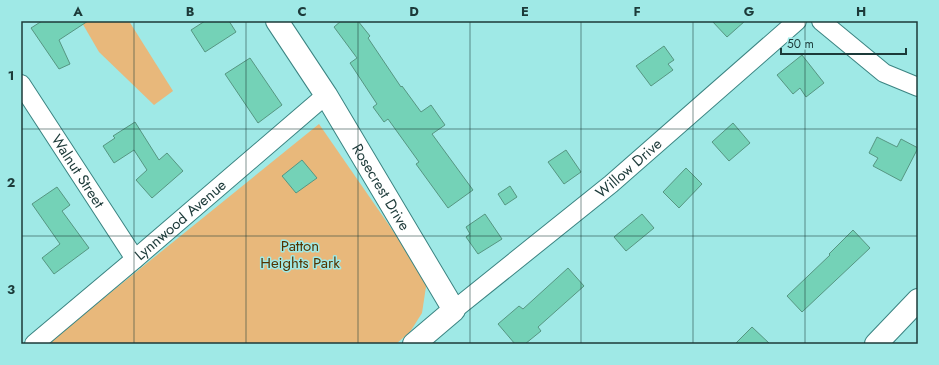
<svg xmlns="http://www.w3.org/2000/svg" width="939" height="365" font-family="Jost,sans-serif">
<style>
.green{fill:#e8b87b}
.building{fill:#74d2b7;stroke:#569682}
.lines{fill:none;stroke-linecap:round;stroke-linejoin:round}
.street-casing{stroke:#3b8482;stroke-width:20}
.secondary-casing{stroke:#3b8482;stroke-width:24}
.street{stroke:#fff;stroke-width:18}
.secondary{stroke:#fff;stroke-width:22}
.grid{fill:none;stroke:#1c3a39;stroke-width:1;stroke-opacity:0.55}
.labels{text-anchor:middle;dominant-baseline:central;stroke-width:3;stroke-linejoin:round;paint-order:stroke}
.street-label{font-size:15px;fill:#1c3a39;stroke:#9fe9e6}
.park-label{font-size:15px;fill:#543400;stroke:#9fe9e6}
.neatline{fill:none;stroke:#1c3a39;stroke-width:1.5}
.grid-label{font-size:13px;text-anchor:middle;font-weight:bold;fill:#1c3a39}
</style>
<rect width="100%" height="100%" fill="#9fe9e6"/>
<g class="green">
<polygon points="81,21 129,21 173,91 154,105 99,52"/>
<polygon points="319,124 427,280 422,313 410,332 396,344 47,344"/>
</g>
<g class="building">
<polygon points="42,21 88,21 59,40 70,64 59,69 31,28"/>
<polygon points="205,21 229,21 236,32 205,52 191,30"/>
<polygon points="341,21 358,21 370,36 368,38 401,87 402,86 421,112 431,105 445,125 432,134 473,190 448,208 416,164 419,162 388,119 384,122 373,107 377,104 350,63 357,58 334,27"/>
<polygon points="712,21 745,21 727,37"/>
<polygon points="664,46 674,60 668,64 673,70 651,86 636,66"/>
<polygon points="802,55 824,83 806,97 800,88 793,94 777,75"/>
<polygon points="250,58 282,105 258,123 225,74"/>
<polygon points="135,122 159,160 167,153 183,171 152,198 136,180 147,170 134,150 114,163 103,146 115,138 113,136"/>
<polygon points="733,123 750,143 729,161 712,142"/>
<polygon points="877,137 897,147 901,139 918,148 901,181 873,166 878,158 869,153"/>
<polygon points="566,150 581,172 564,184 548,162"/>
<polygon points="302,160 317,178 296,193 282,176"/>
<polygon points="686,168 702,184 679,208 663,192"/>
<polygon points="510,186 517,197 505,205 498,194"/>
<polygon points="57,187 70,205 62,211 89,248 54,274 42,258 60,244 32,204"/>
<polygon points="485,214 502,239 478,254 466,237 470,234 466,227"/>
<polygon points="642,214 654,228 626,251 614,237"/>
<polygon points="853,230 870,248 802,312 787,296 830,255 829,254"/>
<polygon points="568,268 584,286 538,327 541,331 525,344 515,344 498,324 519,306 523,309"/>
<polygon points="752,327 770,344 735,344"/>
</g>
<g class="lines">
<defs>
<g id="street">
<polyline points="821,21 884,73 918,87"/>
<path id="s1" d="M 21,84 L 135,259"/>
<path id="s2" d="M 454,310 L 611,184 L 797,21"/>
<path id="s3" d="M 34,344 L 135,259 L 326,95"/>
</g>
<g id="secondary">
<path id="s4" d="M 277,21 L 326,95 L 454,310 L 414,344"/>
<polyline points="876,344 918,300"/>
</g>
</defs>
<use href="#street" class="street-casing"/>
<use href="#secondary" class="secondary-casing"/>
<use href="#street" class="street"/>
<use href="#secondary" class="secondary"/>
</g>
<path class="grid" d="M 134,21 L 134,344M 246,21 L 246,344M 358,21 L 358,344M 470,21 L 470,344M 581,21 L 581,344M 693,21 L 693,344M 805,21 L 805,344M 21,129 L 918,129M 21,236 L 918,236"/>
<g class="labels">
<g class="street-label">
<text stroke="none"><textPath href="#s2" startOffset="225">Willow Drive</textPath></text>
<text stroke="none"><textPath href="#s1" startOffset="104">Walnut Street</textPath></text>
<text stroke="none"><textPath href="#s4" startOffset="196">Rosecrest Drive</textPath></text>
<text stroke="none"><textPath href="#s3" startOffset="192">Lynnwood Avenue</textPath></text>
</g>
<g class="park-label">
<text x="300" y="246">Patton<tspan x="300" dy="17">Heights Park</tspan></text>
</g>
</g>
<rect width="939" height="365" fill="none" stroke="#9fe9e6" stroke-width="44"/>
<path d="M781 48v6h125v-6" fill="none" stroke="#1c3a39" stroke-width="2"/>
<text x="787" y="48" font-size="12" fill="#1c3a39" stroke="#9fe9e6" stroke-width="3" paint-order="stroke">50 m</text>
<rect x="22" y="22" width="895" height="321" class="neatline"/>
<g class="grid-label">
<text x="78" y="16">A</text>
<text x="190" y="16">B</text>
<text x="302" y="16">C</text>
<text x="414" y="16">D</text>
<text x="525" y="16">E</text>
<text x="637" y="16">F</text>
<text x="749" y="16">G</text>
<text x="861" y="16">H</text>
<text x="11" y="80">1</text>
<text x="11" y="187">2</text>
<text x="11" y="294">3</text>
</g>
</svg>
